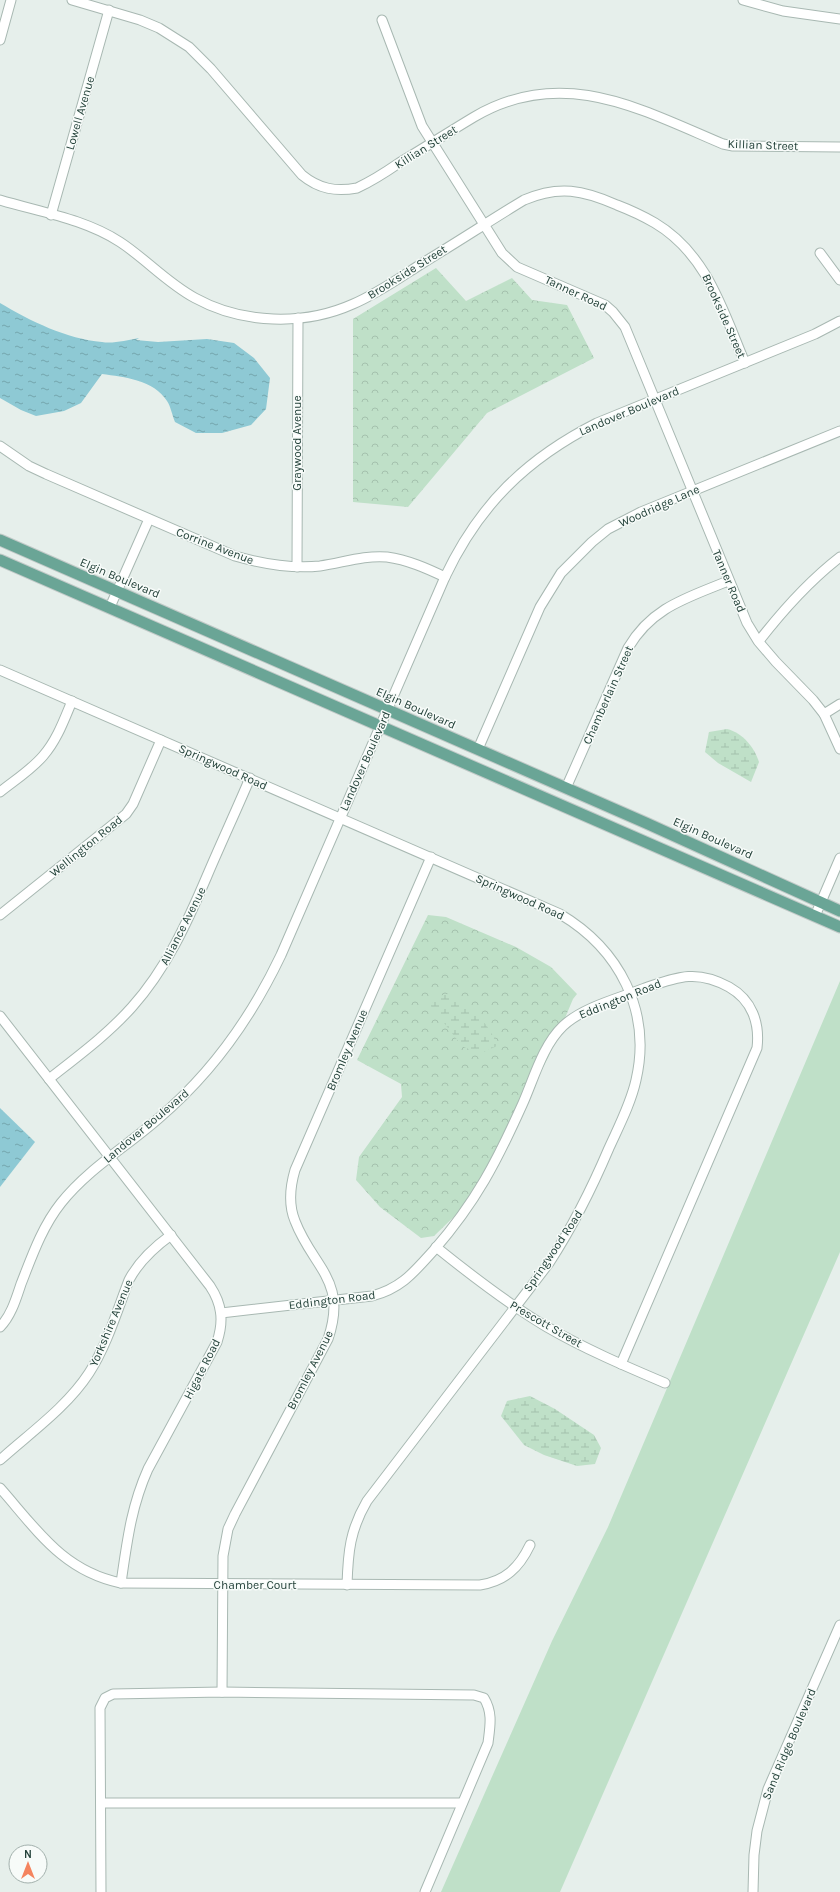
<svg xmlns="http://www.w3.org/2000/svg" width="840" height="1892" font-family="Karla,sans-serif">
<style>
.green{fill:#bfe0c8}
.forest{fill:url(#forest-crowns)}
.wetland{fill:url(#wetland-marsh)}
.water{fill:url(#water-ripples)}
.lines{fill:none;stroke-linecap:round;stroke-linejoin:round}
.minor-casing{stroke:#a8b8b2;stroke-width:11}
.major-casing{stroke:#c2cac8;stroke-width:13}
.minor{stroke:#fff;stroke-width:9}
.major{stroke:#6aa596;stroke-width:11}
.labels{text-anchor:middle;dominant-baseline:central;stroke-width:3;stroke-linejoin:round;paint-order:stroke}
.street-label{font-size:12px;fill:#24423a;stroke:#f7fbf9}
</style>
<defs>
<pattern id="forest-crowns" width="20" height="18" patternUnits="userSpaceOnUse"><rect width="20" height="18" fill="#bfe0c8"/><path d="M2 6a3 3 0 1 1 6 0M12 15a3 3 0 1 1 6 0" fill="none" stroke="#a4c1ad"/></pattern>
<pattern id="wetland-marsh" width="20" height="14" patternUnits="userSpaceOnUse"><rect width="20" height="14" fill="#bfe0c8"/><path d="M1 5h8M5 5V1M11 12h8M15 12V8" fill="none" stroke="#a4c1ad"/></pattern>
<pattern id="water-ripples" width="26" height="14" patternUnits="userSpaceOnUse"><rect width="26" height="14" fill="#8ec9d4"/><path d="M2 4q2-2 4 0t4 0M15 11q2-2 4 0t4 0" fill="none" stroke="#74a5ad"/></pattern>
</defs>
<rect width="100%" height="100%" fill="#e6efeb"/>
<polygon class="green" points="840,981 840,1252 560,1892 441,1892 552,1641 608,1527"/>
<g class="forest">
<polygon points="436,268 466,301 512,278 532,300 567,305 594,358 487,413 408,507 353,502 353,319"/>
<polygon points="428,915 446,917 516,947 551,967 577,994 573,999 549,1056 499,1151 466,1205 434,1236 421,1238 380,1207 356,1180 359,1157 402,1097 401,1084 357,1060"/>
</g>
<g class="wetland">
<path d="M 727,729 C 743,733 754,747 759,762 L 751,782 L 718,763 L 705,752 L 709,732 Z"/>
<path d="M 453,993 C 470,1007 490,1023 497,1046 L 479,1054 L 462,1046 L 430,1005 L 438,996 Z"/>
<polygon points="530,1396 555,1409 594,1435 601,1448 595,1464 577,1466 544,1455 524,1445 501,1416 507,1401"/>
</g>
<g class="water">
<path d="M 0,303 C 30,321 67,339 102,342 C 113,344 127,340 139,338 L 136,340 L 158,342 L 207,339 L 234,343 L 254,358 L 270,378 L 266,409 L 251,425 L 222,433 L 196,433 L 175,422 C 172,415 171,407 167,401 C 154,380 124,377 102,374 L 81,403 L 64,411 L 36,416 L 21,410 L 0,398 Z"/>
<polygon points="0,1108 35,1142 0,1187"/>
</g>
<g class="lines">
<defs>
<g id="minor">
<path d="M 72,0 L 140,20 L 159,28 L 189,47 L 211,69 L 302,175 C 319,189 336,192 357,188 C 372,181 386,172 399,163 C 424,148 449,132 474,117 C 562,65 640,109 723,144 L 733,146 L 840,147"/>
<polyline points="743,0 783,11 840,19"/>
<polyline points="382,20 422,126 502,253 517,267 605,305 613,312 625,327 747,623 758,641 776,662 813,700 824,714 840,749"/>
<polyline points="0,40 11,0"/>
<path d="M 0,200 C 40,212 85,219 120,242 C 146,259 167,283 195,298 C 242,324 304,326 353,304 C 379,293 402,276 426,261 C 459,241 491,220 524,200 C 559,185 583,190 617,205 C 630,210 643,216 655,223 C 707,254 723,311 745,363"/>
<polyline points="51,215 109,10"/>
<polyline points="820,253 840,280"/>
<path d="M 0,446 L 29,466 L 46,474 L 235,556 C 263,564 291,569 320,566 C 342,563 364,555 387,557 C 408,560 426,568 445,577"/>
<polyline points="297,567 298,318"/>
<polyline points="110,607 149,519"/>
<path d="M 759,641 C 783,610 809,581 840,557"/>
<path d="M 0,670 L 560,914 C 619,949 652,1011 636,1080 C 631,1103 619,1126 609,1148 C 592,1188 573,1226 549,1263 L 367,1501 C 350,1530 348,1552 347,1585"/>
<polyline points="824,714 840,704"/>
<polyline points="478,749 540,607 561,573 592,542 608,529 641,512 840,431"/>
<path d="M 566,788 L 628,648 C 652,607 687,598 728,581"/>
<path d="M 0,792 C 15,780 31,770 43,756 C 57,740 64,720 72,701"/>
<polyline points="0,915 126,814 133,804 161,740"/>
<polyline points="815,916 840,858"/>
<path d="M 0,1016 L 210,1286 C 222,1304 224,1321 217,1342 L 148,1469 C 131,1507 127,1542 121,1583"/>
<path d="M 49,1079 C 78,1056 107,1035 132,1007 C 166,969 187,923 207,876 C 221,843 236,811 250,778"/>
<path d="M 436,1247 C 472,1276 508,1304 547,1327 C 585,1349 625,1366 665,1383"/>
<path d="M 221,1313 L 372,1296 C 402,1288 414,1272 434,1250 C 476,1202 497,1161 523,1103 C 534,1078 543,1045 563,1026 C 583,1007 620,998 645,988 C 677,977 697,969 729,987 C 752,1000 760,1023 757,1048 L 621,1364"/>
<path d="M 0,1327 C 11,1316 16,1299 21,1284 C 32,1256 42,1227 61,1203 C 88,1169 126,1147 159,1118 C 212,1073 251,1018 281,955 L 445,577 C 479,505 526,459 597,423 L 815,334 L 840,321"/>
<path d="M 0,1460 C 30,1433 67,1407 89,1373 C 107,1345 117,1311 129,1280 C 139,1261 153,1248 171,1235"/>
<path d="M 0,1488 C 37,1530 63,1571 121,1583 L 480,1585 C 505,1581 519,1568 530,1545"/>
<path d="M 222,1692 L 223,1556 L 228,1529 L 235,1514 L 328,1339 C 348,1280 313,1268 295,1221 C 288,1204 290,1187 295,1170 L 431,857"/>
<polyline points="101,1803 462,1803"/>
<path d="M 101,1892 L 100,1708 L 105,1698 L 113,1694 L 222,1692 L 474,1695 L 484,1698 C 493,1713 490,1726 488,1743 L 425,1892"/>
<polyline points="753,1892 754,1855 757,1831 768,1789 840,1625"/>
</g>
<g id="major">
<polyline points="0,540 646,823 840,911"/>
<polyline points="0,560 840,927"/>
</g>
</defs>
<use href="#minor" class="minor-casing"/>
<use href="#major" class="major-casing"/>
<use href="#minor" class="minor"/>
<use href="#major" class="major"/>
</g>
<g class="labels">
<g class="street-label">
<text transform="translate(80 113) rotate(-74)">Lowell Avenue</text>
<text transform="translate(763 145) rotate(2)">Killian Street</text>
<text transform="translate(426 147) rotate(-32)">Killian Street</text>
<text transform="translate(407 272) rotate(-32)">Brookside Street</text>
<text transform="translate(576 293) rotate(25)">Tanner Road</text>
<text transform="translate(724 316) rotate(66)">Brookside Street</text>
<text transform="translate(629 411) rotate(-23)">Landover Boulevard</text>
<text transform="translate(297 443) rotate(-90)">Graywood Avenue</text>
<text transform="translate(659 506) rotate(-24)">Woodridge Lane</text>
<text transform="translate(215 546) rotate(21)">Corrine Avenue</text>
<text transform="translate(120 578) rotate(23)">Elgin Boulevard</text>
<text transform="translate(729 581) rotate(67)">Tanner Road</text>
<text transform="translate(608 695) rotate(-66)">Chamberlain Street</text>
<text transform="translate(416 708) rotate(24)">Elgin Boulevard</text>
<text transform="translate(365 761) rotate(-66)">Landover Boulevard</text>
<text transform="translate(223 767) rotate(24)">Springwood Road</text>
<text transform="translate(713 838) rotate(24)">Elgin Boulevard</text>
<text transform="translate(86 846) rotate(-39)">Wellington Road</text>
<text transform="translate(520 897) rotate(24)">Springwood Road</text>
<text transform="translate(183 926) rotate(-63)">Alliance Avenue</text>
<text transform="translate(620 999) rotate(-22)">Eddington Road</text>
<text transform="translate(347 1050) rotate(-67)">Bromley Avenue</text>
<text transform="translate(146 1126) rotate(-40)">Landover Boulevard</text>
<text transform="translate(553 1251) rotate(-56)">Springwood Road</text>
<text transform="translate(332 1300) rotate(-7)">Eddington Road</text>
<text transform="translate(111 1323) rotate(-67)">Yorkshire Avenue</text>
<text transform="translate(546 1324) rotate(30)">Prescott Street</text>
<text transform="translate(202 1369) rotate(-63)">Higate Road</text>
<text transform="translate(310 1370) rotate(-63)">Bromley Avenue</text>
<text x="255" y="1585">Chamber Court</text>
<text transform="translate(789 1744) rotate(-67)">Sand Ridge Boulevard</text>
</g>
</g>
<g transform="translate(28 1864)"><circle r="19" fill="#f7fbf9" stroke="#a3b1ad"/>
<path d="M0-3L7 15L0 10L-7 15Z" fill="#f4845f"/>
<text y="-6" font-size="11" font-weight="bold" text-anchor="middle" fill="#24423a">N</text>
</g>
</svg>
